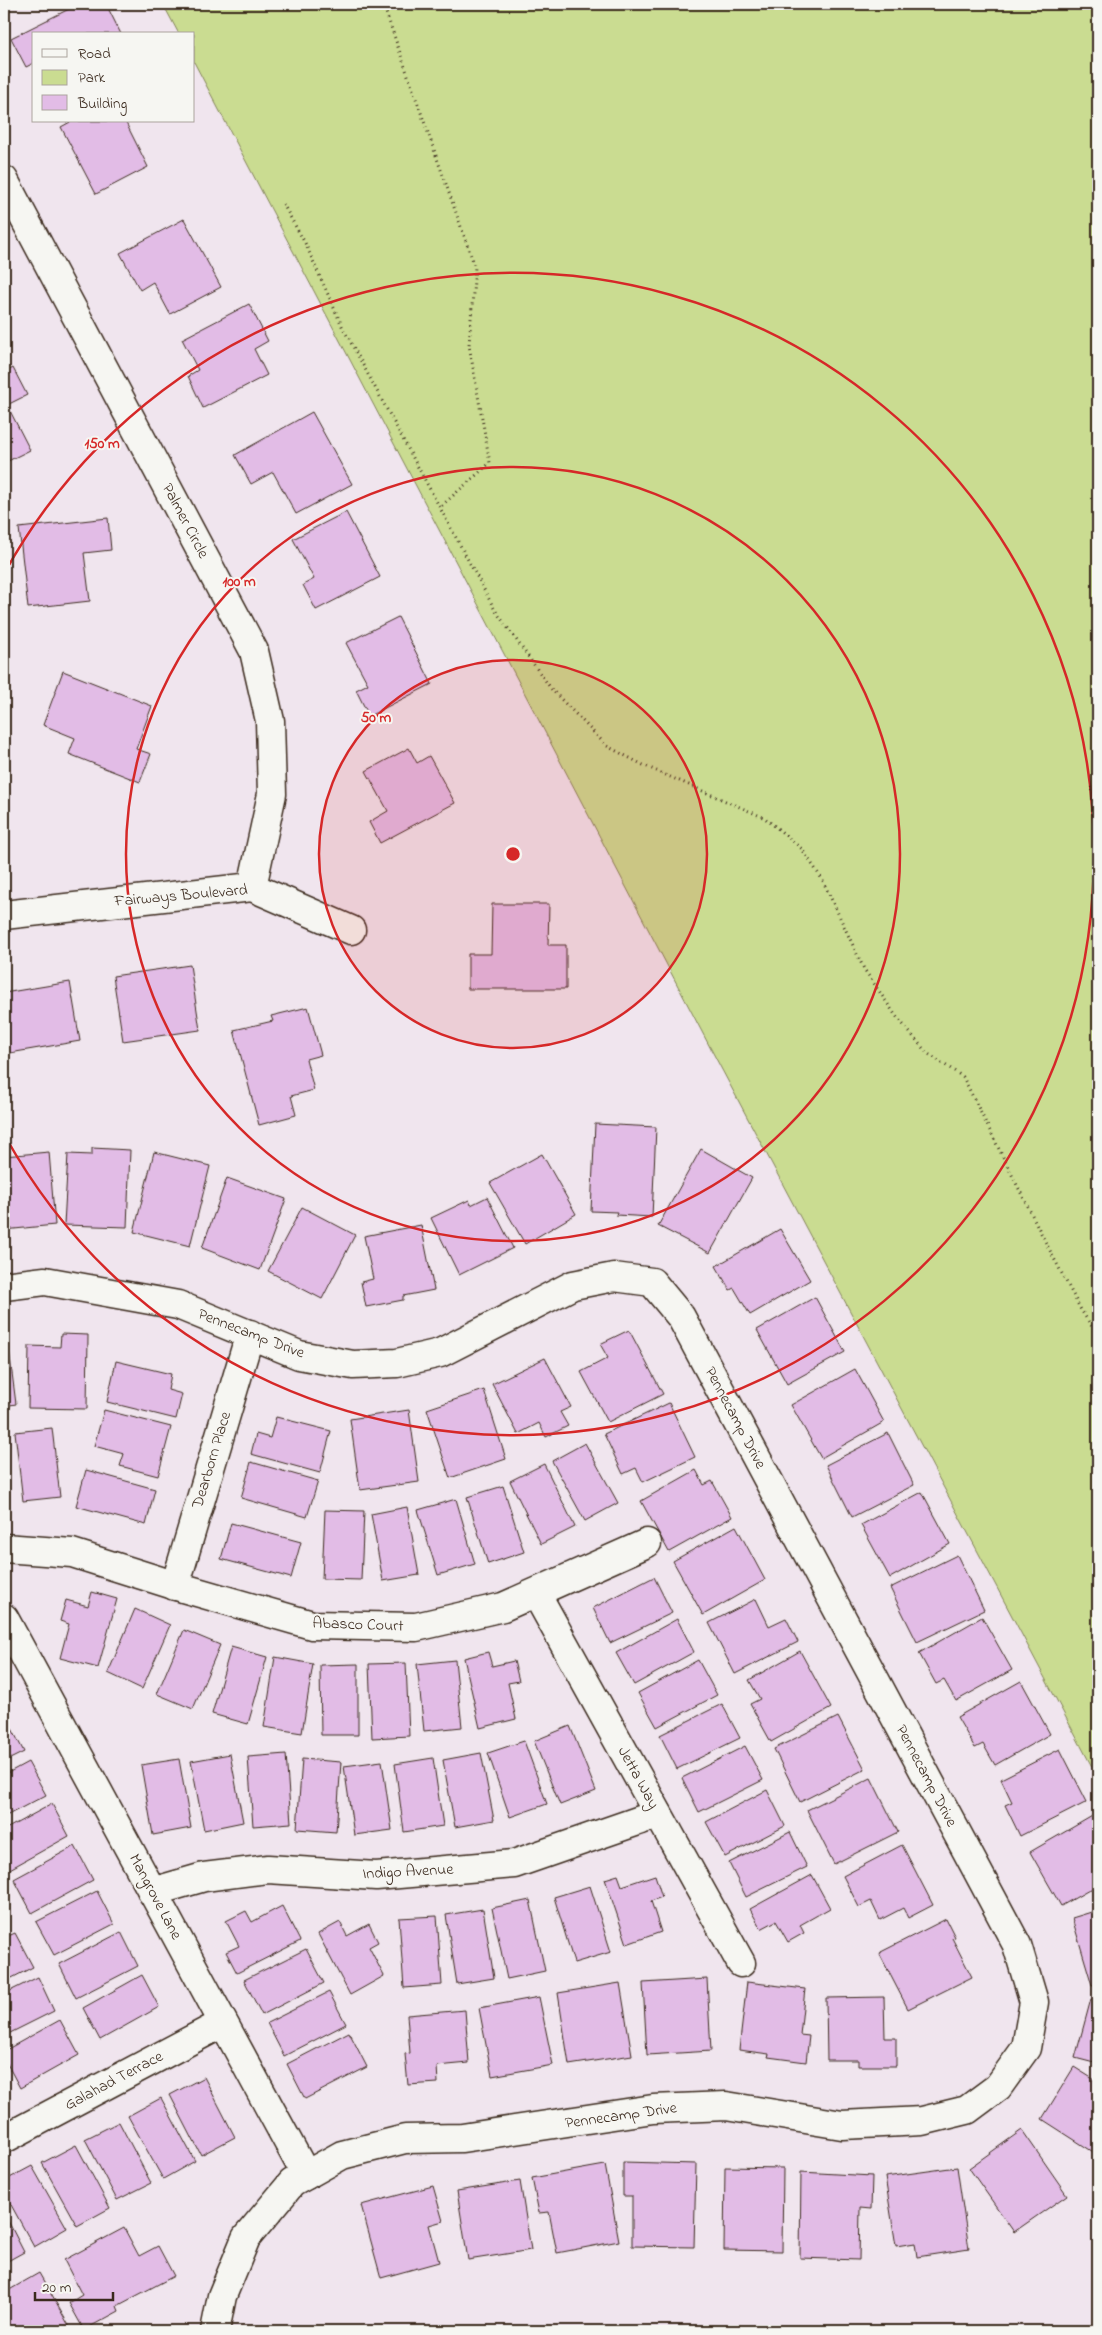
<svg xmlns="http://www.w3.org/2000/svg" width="1102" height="2335" font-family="'Indie Flower',sans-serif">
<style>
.green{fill:#cadc91;stroke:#828358}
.building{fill:#e2bce6;stroke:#3b2a1e}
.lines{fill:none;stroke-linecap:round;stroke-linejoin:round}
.street-casing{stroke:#3b2a1e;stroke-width:31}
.path{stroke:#3b2a1e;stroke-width:3;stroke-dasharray:1 4;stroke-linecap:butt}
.street{stroke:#f6f6f2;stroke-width:28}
.ring{fill:none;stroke:#d62828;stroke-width:2.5}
.labels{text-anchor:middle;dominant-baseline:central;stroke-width:4;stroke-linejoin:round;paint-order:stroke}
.street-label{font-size:16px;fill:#3b2a1e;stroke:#f6f6f2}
.centre{fill:#d62828;stroke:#f6f6f2;stroke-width:2.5}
.ring-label{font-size:15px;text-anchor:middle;font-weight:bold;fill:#d62828;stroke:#f6f6f2;stroke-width:4;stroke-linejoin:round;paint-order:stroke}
</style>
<rect width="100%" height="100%" fill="#f0e5ee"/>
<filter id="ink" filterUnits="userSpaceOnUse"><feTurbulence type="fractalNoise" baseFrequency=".02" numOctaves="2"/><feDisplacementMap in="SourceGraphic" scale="10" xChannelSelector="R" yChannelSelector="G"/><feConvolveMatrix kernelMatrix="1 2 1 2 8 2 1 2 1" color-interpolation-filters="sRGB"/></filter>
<g filter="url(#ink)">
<polygon class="green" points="163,4 1098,4 1098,1778 712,1051 194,62 194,34 179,34"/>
<g class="building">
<polygon points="79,4 106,4 121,34 34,34 34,63 26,67 11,38"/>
<polygon points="72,121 125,121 148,167 96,194 61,127"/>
<polygon points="184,219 221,287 170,314 153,282 140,290 120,253"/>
<polygon points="249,304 268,341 254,349 267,375 203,408 188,376 198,370 182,339"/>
<polygon points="13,368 27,395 7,405 30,450 4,463 4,373"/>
<polygon points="312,412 352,484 296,514 273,472 251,484 235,455"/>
<polygon points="346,512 380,577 316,610 303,585 314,579 293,539"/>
<polygon points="108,518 111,550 84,553 90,601 28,608 19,528"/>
<polygon points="398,617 432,684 369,716 356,690 368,684 346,643"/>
<polygon points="63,671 152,706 136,749 151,754 140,782 69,754 75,738 43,725"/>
<polygon points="409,748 417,763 429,756 455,803 380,843 369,822 388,811 366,771"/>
<polygon points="492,904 549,904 548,945 566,945 566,989 468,989 468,954 491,954"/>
<polygon points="190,965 200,1030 123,1041 113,976"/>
<polygon points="70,982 80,1041 4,1054 4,993"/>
<polygon points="308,1007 321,1055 306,1059 314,1090 291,1096 296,1115 259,1125 234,1030 273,1021 271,1016"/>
<polygon points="595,1124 656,1127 652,1217 616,1215 617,1212 591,1211"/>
<polygon points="92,1148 130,1150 127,1227 64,1225 68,1154 92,1155"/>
<polygon points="701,1149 752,1178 710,1253 658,1226"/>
<polygon points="49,1152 55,1225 4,1230 4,1156"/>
<polygon points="154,1152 210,1166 190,1246 134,1232"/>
<polygon points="542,1154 576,1214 525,1244 490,1183"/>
<polygon points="227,1178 286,1199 260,1270 202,1248"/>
<polygon points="487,1197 513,1248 459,1275 431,1218 469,1200 471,1205"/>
<polygon points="302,1207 355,1235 322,1299 268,1271"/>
<polygon points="421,1225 434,1290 403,1296 403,1300 366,1307 361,1282 373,1279 364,1236"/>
<polygon points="780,1229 810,1280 750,1315 734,1288 730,1290 716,1266"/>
<polygon points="815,1297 845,1352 787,1384 757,1330"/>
<polygon points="629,1330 663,1394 608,1422 581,1372 608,1358 600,1344"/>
<polygon points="4,1334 7,1334 16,1404 4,1406"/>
<polygon points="61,1334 88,1335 87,1409 28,1408 29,1346 60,1347"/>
<polygon points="545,1358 571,1407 560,1412 568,1426 546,1437 539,1423 518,1434 492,1384"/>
<polygon points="116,1361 171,1374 168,1390 182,1394 176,1419 107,1402"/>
<polygon points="855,1369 884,1422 821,1458 791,1405"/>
<polygon points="484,1390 506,1459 450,1478 427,1409"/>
<polygon points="669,1403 695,1457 643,1482 636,1468 623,1474 604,1434"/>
<polygon points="104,1410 171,1427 158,1476 120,1466 124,1454 94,1446"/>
<polygon points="409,1410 419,1482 360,1490 350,1419"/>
<polygon points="276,1417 331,1431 320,1473 251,1454 256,1434 270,1438"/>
<polygon points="52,1428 60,1497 23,1501 15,1432"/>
<polygon points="888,1433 914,1485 852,1517 826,1465"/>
<polygon points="585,1443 618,1503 585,1521 552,1461"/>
<polygon points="251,1462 318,1481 307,1517 241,1498"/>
<polygon points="544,1464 575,1527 541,1544 510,1481"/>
<polygon points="86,1470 155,1489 146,1525 76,1506"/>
<polygon points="696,1470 704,1485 712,1481 732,1517 669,1552 641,1501"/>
<polygon points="503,1486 524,1552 488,1564 467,1497"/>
<polygon points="922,1492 950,1544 890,1578 861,1525"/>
<polygon points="456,1499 475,1564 438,1575 418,1510"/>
<polygon points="407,1507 419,1575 383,1581 371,1514"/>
<polygon points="325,1510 364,1511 361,1580 322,1579"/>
<polygon points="231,1523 301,1542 291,1578 221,1559"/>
<polygon points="736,1526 765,1580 703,1615 673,1561"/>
<polygon points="957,1555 984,1610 917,1642 890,1588"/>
<polygon points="654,1577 672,1613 610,1643 593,1608"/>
<polygon points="92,1592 117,1599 98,1668 60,1658 69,1624 60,1621 66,1600 88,1606"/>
<polygon points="756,1599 769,1626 786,1618 798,1642 735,1674 709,1623"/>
<polygon points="135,1609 170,1625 142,1689 108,1673"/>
<polygon points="982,1617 1012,1670 956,1701 944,1680 936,1684 919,1653"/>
<polygon points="677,1619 694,1652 634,1685 616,1653"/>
<polygon points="184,1630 220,1645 193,1709 157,1694"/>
<polygon points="231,1647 267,1657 248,1724 212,1714"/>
<polygon points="800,1651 831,1708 771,1742 750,1704 760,1699 749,1680"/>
<polygon points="488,1652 492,1666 514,1661 519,1681 508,1683 516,1719 480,1728 464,1658"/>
<polygon points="275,1657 313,1664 302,1733 264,1727"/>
<polygon points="455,1660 462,1727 424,1731 417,1664"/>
<polygon points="698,1660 717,1695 657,1727 638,1693"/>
<polygon points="406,1663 409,1736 372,1738 369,1664"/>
<polygon points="358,1664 358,1735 321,1735 320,1665"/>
<polygon points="1021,1681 1050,1734 995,1765 983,1744 975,1748 957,1717"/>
<polygon points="722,1704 740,1738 677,1769 660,1735"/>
<polygon points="838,1717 865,1769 800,1802 774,1749"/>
<polygon points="7,1719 24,1752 4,1762 4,1721"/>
<polygon points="570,1726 596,1791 560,1805 534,1741"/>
<polygon points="524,1741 547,1804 510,1817 488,1753"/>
<polygon points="745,1746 763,1780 699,1812 682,1778"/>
<polygon points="1060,1749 1087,1802 1020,1836 1005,1805 1012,1802 1001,1779"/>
<polygon points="481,1753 494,1820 455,1827 443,1760"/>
<polygon points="230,1754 243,1822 204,1830 191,1761"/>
<polygon points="286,1754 291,1823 253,1826 248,1757"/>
<polygon points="433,1758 443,1826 404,1832 395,1764"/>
<polygon points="179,1759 191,1828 153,1835 141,1765"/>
<polygon points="302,1759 341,1762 336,1832 297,1829"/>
<polygon points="382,1761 392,1830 354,1835 344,1766"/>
<polygon points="28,1762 46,1795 4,1817 4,1775"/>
<polygon points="871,1778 898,1832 834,1864 807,1810"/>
<polygon points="767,1790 785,1826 725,1857 706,1822"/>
<polygon points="52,1804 69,1836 8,1870 4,1862 4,1830"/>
<polygon points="1094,1815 1098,1822 1098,1885 1061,1906 1030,1852"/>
<polygon points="790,1832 807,1867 746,1897 729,1863"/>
<polygon points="902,1845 933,1905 908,1918 903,1908 880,1920 871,1901 859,1907 843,1876"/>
<polygon points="75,1846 93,1880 32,1913 14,1879"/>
<polygon points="618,1875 622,1886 655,1875 662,1897 651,1901 661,1932 627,1944 605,1879"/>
<polygon points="812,1875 830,1908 800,1925 804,1933 788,1942 776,1921 761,1929 750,1909"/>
<polygon points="590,1886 611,1952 574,1963 554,1897"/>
<polygon points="97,1891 114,1924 54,1955 36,1922"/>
<polygon points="530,1900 545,1971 507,1979 492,1908"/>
<polygon points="282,1906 300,1941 237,1973 226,1952 239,1946 226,1921 246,1911 252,1922"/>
<polygon points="483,1909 494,1978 457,1984 446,1915"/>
<polygon points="1098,1910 1098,1984 1092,1985 1072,1918"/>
<polygon points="437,1916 442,1985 404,1988 399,1918"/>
<polygon points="946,1919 955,1937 952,1938 972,1977 908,2009 879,1953"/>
<polygon points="340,1922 347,1936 369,1924 378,1942 369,1947 384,1976 350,1995 318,1934"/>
<polygon points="121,1932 138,1966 76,1998 59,1964"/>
<polygon points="15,1933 33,1967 4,1982 4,1938"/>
<polygon points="306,1949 324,1983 262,2015 244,1980"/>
<polygon points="142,1975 159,2007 100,2040 83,2008"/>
<polygon points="38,1977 54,2011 4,2036 4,1994"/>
<polygon points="707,1979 711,2051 647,2055 643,1983"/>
<polygon points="747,1982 805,1989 800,2035 809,2036 806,2062 768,2057 769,2054 739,2050"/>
<polygon points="620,1983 632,2055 569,2065 558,1993"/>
<polygon points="329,1992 346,2024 284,2056 267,2023"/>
<polygon points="539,1997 553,2065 492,2076 479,2008"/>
<polygon points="884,1997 885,2038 896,2038 896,2066 858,2066 858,2060 827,2060 826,1998"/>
<polygon points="1091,1999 1098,2001 1098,2064 1075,2058"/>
<polygon points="465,2010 469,2063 437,2066 438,2083 408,2085 405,2054 410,2053 407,2015"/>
<polygon points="60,2020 79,2055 20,2088 4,2058 4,2051"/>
<polygon points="349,2032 367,2067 305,2099 287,2064"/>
<polygon points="1074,2067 1098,2082 1098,2155 1042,2119"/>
<polygon points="204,2077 235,2137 201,2155 170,2095"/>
<polygon points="161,2098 195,2161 163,2179 128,2116"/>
<polygon points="119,2122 151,2183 117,2200 85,2139"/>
<polygon points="1022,2130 1067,2195 1014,2232 969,2168"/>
<polygon points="76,2145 110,2208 77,2226 42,2163"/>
<polygon points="623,2162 696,2164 694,2247 632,2246 632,2196 623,2196"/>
<polygon points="605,2165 619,2241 557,2253 549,2212 539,2213 532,2178"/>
<polygon points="32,2166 67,2228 34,2247 4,2192 4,2181"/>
<polygon points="725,2167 783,2168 782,2251 724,2250"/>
<polygon points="957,2167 969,2249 917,2257 915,2243 896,2246 885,2177"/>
<polygon points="801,2172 872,2176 871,2209 860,2208 859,2260 800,2258"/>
<polygon points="520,2181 531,2250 468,2260 457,2191"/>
<polygon points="433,2186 443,2221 429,2225 439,2262 381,2278 361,2205"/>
<polygon points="4,2213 24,2252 4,2263"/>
<polygon points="124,2228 139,2256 158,2246 174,2276 117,2306 119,2311 84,2330 69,2303 82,2295 64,2260"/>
<polygon points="39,2273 72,2331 4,2331 4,2293"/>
</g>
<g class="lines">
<defs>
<g id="street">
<polyline points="4,180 254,651 270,721 272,794 252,887"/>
<polyline points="4,915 252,887 351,930"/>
<polyline points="4,1286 45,1281 178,1305 299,1355 353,1365 397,1363 440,1353 573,1285 614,1277 652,1282 681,1317 1017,1945 1034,2002 1026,2048 998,2087 967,2110 922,2121 842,2125 726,2106 653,2109 462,2138 405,2139 342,2155 292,2183 246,2238 222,2296 215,2331"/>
<polyline points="4,1548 72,1553 183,1588 312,1625 416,1627 503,1607 647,1543"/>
<polyline points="175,1586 250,1334"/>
<polyline points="536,1593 741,1963"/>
<polyline points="4,1618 306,2175"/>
<polyline points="152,1892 204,1877 268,1869 376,1876 514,1864 658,1814"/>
<polyline points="4,2139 223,2023"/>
</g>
</defs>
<use href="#street" class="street-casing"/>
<g class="path">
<polyline points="383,4 475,267 469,345 490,463 439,508"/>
<polyline points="283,204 305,243 343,328 495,610 552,690 607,746 645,766 765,818 802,849 822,879 864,969 896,1016 927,1053 963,1077 1046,1243 1081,1310 1098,1336"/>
</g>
<use href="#street" class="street"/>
</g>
</g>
<circle cx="513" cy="854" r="194" fill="#d62828" fill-opacity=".12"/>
<g class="ring">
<circle cx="513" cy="854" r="194"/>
<circle cx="513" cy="854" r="387"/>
<path d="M5 572A581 581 0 1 1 5 1136"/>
</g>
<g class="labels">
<g class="street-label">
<text transform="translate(185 521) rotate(62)">Palmer Circle</text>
<text transform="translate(181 896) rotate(-5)">Fairways Boulevard</text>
<text transform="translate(251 1334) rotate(21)">Pennecamp Drive</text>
<text transform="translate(735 1418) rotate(62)">Pennecamp Drive</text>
<text transform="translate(212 1460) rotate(-73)">Dearborn Place</text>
<text transform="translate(358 1625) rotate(2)">Abasco Court</text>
<text transform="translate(926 1776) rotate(62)">Pennecamp Drive</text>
<text transform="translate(638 1778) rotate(61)">Jetta Way</text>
<text transform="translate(408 1872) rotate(-3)">Indigo Avenue</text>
<text transform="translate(155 1897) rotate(62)">Mangrove Lane</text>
<text transform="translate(114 2081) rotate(-28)">Galahad Terrace</text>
<text transform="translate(621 2116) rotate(-8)">Pennecamp Drive</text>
</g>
</g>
<circle cx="513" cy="854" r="8" class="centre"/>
<g class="ring-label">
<text x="102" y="448">150 m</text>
<text x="239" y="586">100 m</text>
<text x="376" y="722">50 m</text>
</g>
<rect width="1102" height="2335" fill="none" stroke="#f6f6f2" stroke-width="20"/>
<rect x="10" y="10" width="1082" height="2315" fill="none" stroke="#3b2a1e" stroke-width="2" filter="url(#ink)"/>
<rect x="32" y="32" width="162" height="90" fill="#f6f6f2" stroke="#aba49d"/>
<rect x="42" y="49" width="25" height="8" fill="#f6f6f2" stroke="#aba49d"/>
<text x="78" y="58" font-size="15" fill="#3b2a1e">Road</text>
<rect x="42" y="70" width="25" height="15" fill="#cadc91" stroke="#aba49d"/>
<text x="78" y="82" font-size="15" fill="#3b2a1e">Park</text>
<rect x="42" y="95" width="25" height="15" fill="#e2bce6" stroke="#aba49d"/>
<text x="78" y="108" font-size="15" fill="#3b2a1e">Building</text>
<path d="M35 2292v8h78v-8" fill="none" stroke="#3b2a1e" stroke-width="2.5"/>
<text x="42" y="2292" font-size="15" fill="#3b2a1e" stroke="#f6f6f2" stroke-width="4" paint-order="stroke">20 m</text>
</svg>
